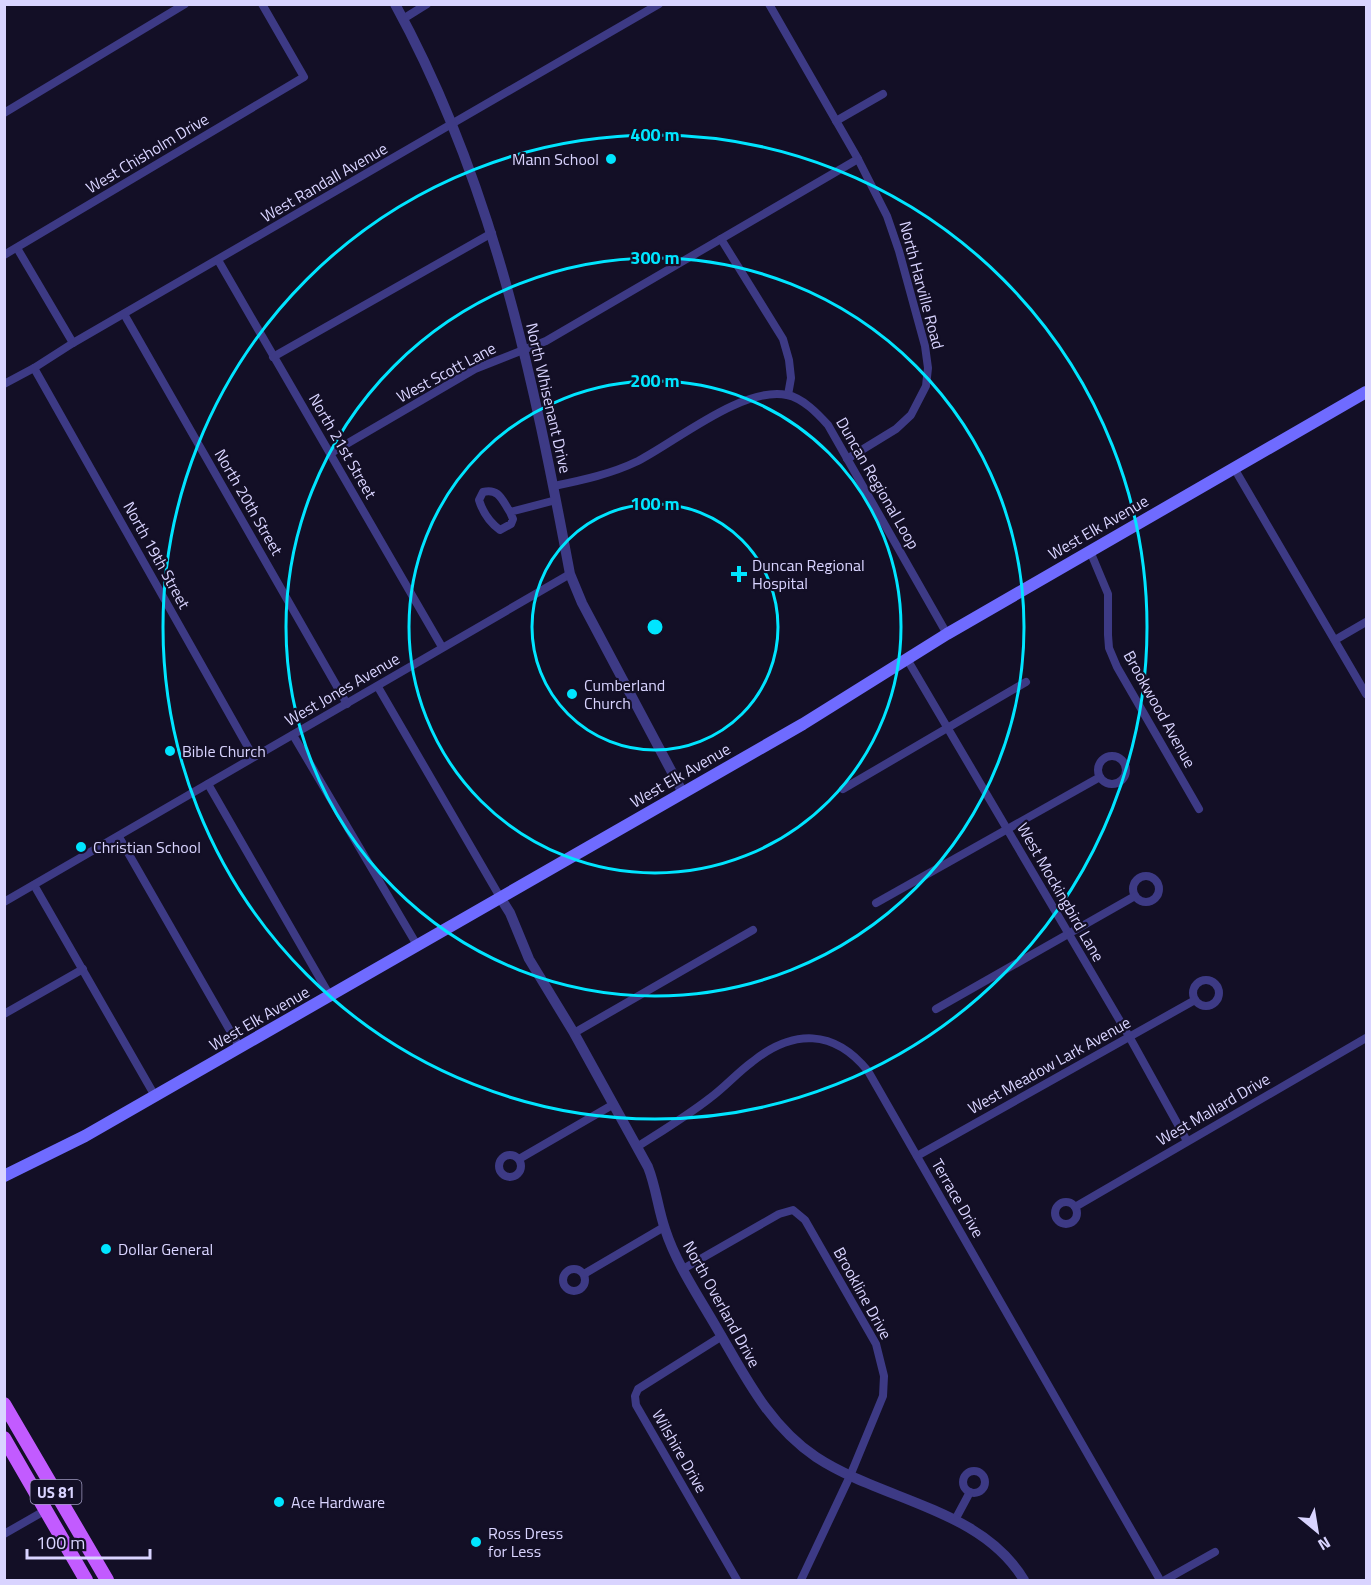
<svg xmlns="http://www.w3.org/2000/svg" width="1371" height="1585" font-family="'Titillium Web',sans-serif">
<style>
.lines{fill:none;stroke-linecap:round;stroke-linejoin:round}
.minor{stroke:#3d3a85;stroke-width:8}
.tertiary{stroke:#3d3a85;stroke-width:10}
.secondary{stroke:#6f6bff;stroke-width:12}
.primary{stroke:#c25bff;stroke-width:14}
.ring{fill:none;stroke:#00e5ff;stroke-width:3}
.poi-dot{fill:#00e5ff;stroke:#130f26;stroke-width:2}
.labels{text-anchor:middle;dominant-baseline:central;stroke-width:4.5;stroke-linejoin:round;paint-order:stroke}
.shield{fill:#130f26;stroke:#9e99be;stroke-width:1.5}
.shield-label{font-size:15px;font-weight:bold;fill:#d9d4ff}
.street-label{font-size:16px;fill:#d9d4ff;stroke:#130f26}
.poi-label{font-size:16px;fill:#d9d4ff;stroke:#130f26;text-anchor:start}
.centre{fill:#00e5ff;stroke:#130f26;stroke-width:3}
.ring-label{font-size:18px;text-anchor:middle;font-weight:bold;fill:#00e5ff;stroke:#130f26;stroke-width:4.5;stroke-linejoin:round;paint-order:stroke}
</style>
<rect width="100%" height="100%" fill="#130f26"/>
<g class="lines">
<g class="minor">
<polyline points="769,4 858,159 887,216 899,251 925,346 928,368 926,386 911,415 896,429 847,459"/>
<polyline points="403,19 427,4"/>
<polyline points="4,113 185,4"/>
<polyline points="836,121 883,94"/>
<polyline points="721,239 783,339 789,360 791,378 788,395"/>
<polyline points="17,248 73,343"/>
<polyline points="4,255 304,77 262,4"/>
<polyline points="218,260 442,647"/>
<polyline points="124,314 347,704"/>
<polyline points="273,357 492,233"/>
<polyline points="34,368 253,756"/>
<polyline points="4,384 34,368 73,343 659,4"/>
<polyline points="331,453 475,369 546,341 858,159"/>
<polyline points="1234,468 1366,694"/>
<path d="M 554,486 C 583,480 611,474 638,461 C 677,441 743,386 787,395 C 803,398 818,414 828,425 L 947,634"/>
<path d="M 510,512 L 513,519 L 511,524 L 500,530 C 489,522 483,513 479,500 L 483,492 C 499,488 502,500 510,512 L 556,500"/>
<polyline points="1090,551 1108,594 1108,635 1109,648 1117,667 1199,809"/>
<polyline points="1335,640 1366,622"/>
<polyline points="907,659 1130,1038 1187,1141"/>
<polyline points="378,687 500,897"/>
<polyline points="293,735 417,945"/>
<circle cx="1112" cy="770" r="14"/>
<polyline points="208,784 330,996"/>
<polyline points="843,789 1026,682"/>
<polyline points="119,837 240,1048"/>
<circle cx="1146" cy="889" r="13"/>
<polyline points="34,885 155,1096"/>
<polyline points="4,902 570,574"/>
<polyline points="876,903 1100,777"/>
<circle cx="1206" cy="993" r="13"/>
<polyline points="936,1009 1135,896"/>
<polyline points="4,1014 83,969"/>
<polyline points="574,1033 753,930"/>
<path d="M 637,1147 C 662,1131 687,1116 710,1098 C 725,1087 737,1073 752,1062 C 793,1029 834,1029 868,1071 L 1160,1580"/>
<circle cx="510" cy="1166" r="11"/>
<polyline points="917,1156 1195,1000"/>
<polyline points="519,1159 614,1104"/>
<circle cx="1066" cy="1213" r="11"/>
<polyline points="1075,1207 1366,1038"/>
<circle cx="574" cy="1280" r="11"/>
<polyline points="683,1269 779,1214 793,1210 805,1220 876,1344 884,1376 883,1396 850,1476 801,1580"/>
<polyline points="584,1274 664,1227"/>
<polyline points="722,1336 638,1389 635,1396 636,1405 737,1580"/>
<circle cx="974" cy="1482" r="11"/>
<polyline points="955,1520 970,1492"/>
<polyline points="4,1534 46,1510"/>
<polyline points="1165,1580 1215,1552"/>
</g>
<g class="tertiary">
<path d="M 395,4 C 493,183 533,376 570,574 L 582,603 L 683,793"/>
<path d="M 500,897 L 510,913 L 529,959 L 574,1033 L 648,1167 C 656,1187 658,1209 665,1229 C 676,1263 697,1294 715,1325 C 744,1374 768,1425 816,1457 C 883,1501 981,1508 1024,1580"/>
</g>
<polyline class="secondary" points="4,1176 85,1136 803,724 947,634 1366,392"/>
<g class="primary">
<polyline points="4,1404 107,1580"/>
<polyline points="4,1438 86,1580"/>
</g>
</g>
<g class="ring">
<circle cx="655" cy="627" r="123"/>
<circle cx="655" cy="627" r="246"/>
<circle cx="655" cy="627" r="369"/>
<circle cx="655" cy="627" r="492"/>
</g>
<g class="poi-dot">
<circle cx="611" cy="159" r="6"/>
<path d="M736 565h6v6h6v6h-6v6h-6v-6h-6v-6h6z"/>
<circle cx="572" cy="694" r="6"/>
<circle cx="170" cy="751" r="6"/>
<circle cx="81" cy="847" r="6"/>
<circle cx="106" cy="1249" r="6"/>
<circle cx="279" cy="1502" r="6"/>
<circle cx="476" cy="1542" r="6"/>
</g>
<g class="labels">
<rect class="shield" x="30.5" y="1480" width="51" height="24" rx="4.5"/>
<g class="shield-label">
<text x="56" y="1492">US 81</text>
</g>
<g class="street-label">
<text transform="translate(147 153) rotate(-31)">West Chisholm Drive</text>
<text transform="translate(324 182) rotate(-30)">West Randall Avenue</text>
<text transform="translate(922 285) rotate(75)">North Harville Road</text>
<text transform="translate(446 372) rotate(-28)">West Scott Lane</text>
<text transform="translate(549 398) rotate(77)">North Whisenant Drive</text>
<text transform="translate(343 446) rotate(60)">North 21st Street</text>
<text transform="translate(878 483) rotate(60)">Duncan Regional Loop</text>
<text transform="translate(249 502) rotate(60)">North 20th Street</text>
<text transform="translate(1098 527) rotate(-30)">West Elk Avenue</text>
<text transform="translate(157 555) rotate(61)">North 19th Street</text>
<text transform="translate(342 689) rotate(-30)">West Jones Avenue</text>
<text transform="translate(1160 709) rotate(61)">Brookwood Avenue</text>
<text transform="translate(680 775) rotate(-30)">West Elk Avenue</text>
<text transform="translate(1061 892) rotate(60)">West Mockingbird Lane</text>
<text transform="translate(259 1018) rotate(-30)">West Elk Avenue</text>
<text transform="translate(1049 1065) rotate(-29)">West Meadow Lark Avenue</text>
<text transform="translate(1213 1109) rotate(-30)">West Mallard Drive</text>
<text transform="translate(958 1198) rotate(60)">Terrace Drive</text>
<text transform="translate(863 1293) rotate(61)">Brookline Drive</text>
<text transform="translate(722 1304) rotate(61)">North Overland Drive</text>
<text transform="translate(680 1451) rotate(60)">Wilshire Drive</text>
</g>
<g class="poi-label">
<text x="599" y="159" text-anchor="end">Mann School</text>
<text x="752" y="565">Duncan Regional<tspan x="752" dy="18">Hospital</tspan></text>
<text x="584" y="685">Cumberland<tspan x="584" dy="18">Church</tspan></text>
<text x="182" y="751">Bible Church</text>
<text x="93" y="847">Christian School</text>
<text x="118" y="1249">Dollar General</text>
<text x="291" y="1502">Ace Hardware</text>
<text x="488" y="1533">Ross Dress<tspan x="488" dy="18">for Less</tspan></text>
</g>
</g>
<circle cx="655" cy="627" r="9" class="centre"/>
<g class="ring-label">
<text x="655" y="141">400 m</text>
<text x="655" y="264">300 m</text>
<text x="655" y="387">200 m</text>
<text x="655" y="510">100 m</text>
</g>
<rect width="1371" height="1585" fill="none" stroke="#d9d4ff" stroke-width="12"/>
<g transform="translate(1317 1531) rotate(150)" stroke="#130f26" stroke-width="4.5" paint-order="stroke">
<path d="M0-4.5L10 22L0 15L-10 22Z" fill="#d9d4ff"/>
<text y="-9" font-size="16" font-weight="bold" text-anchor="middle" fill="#d9d4ff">N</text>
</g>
<path d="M27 1549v9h123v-9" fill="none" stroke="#d9d4ff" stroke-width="3"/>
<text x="36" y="1549" font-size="18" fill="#d9d4ff" stroke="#130f26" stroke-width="4.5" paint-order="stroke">100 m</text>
</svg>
